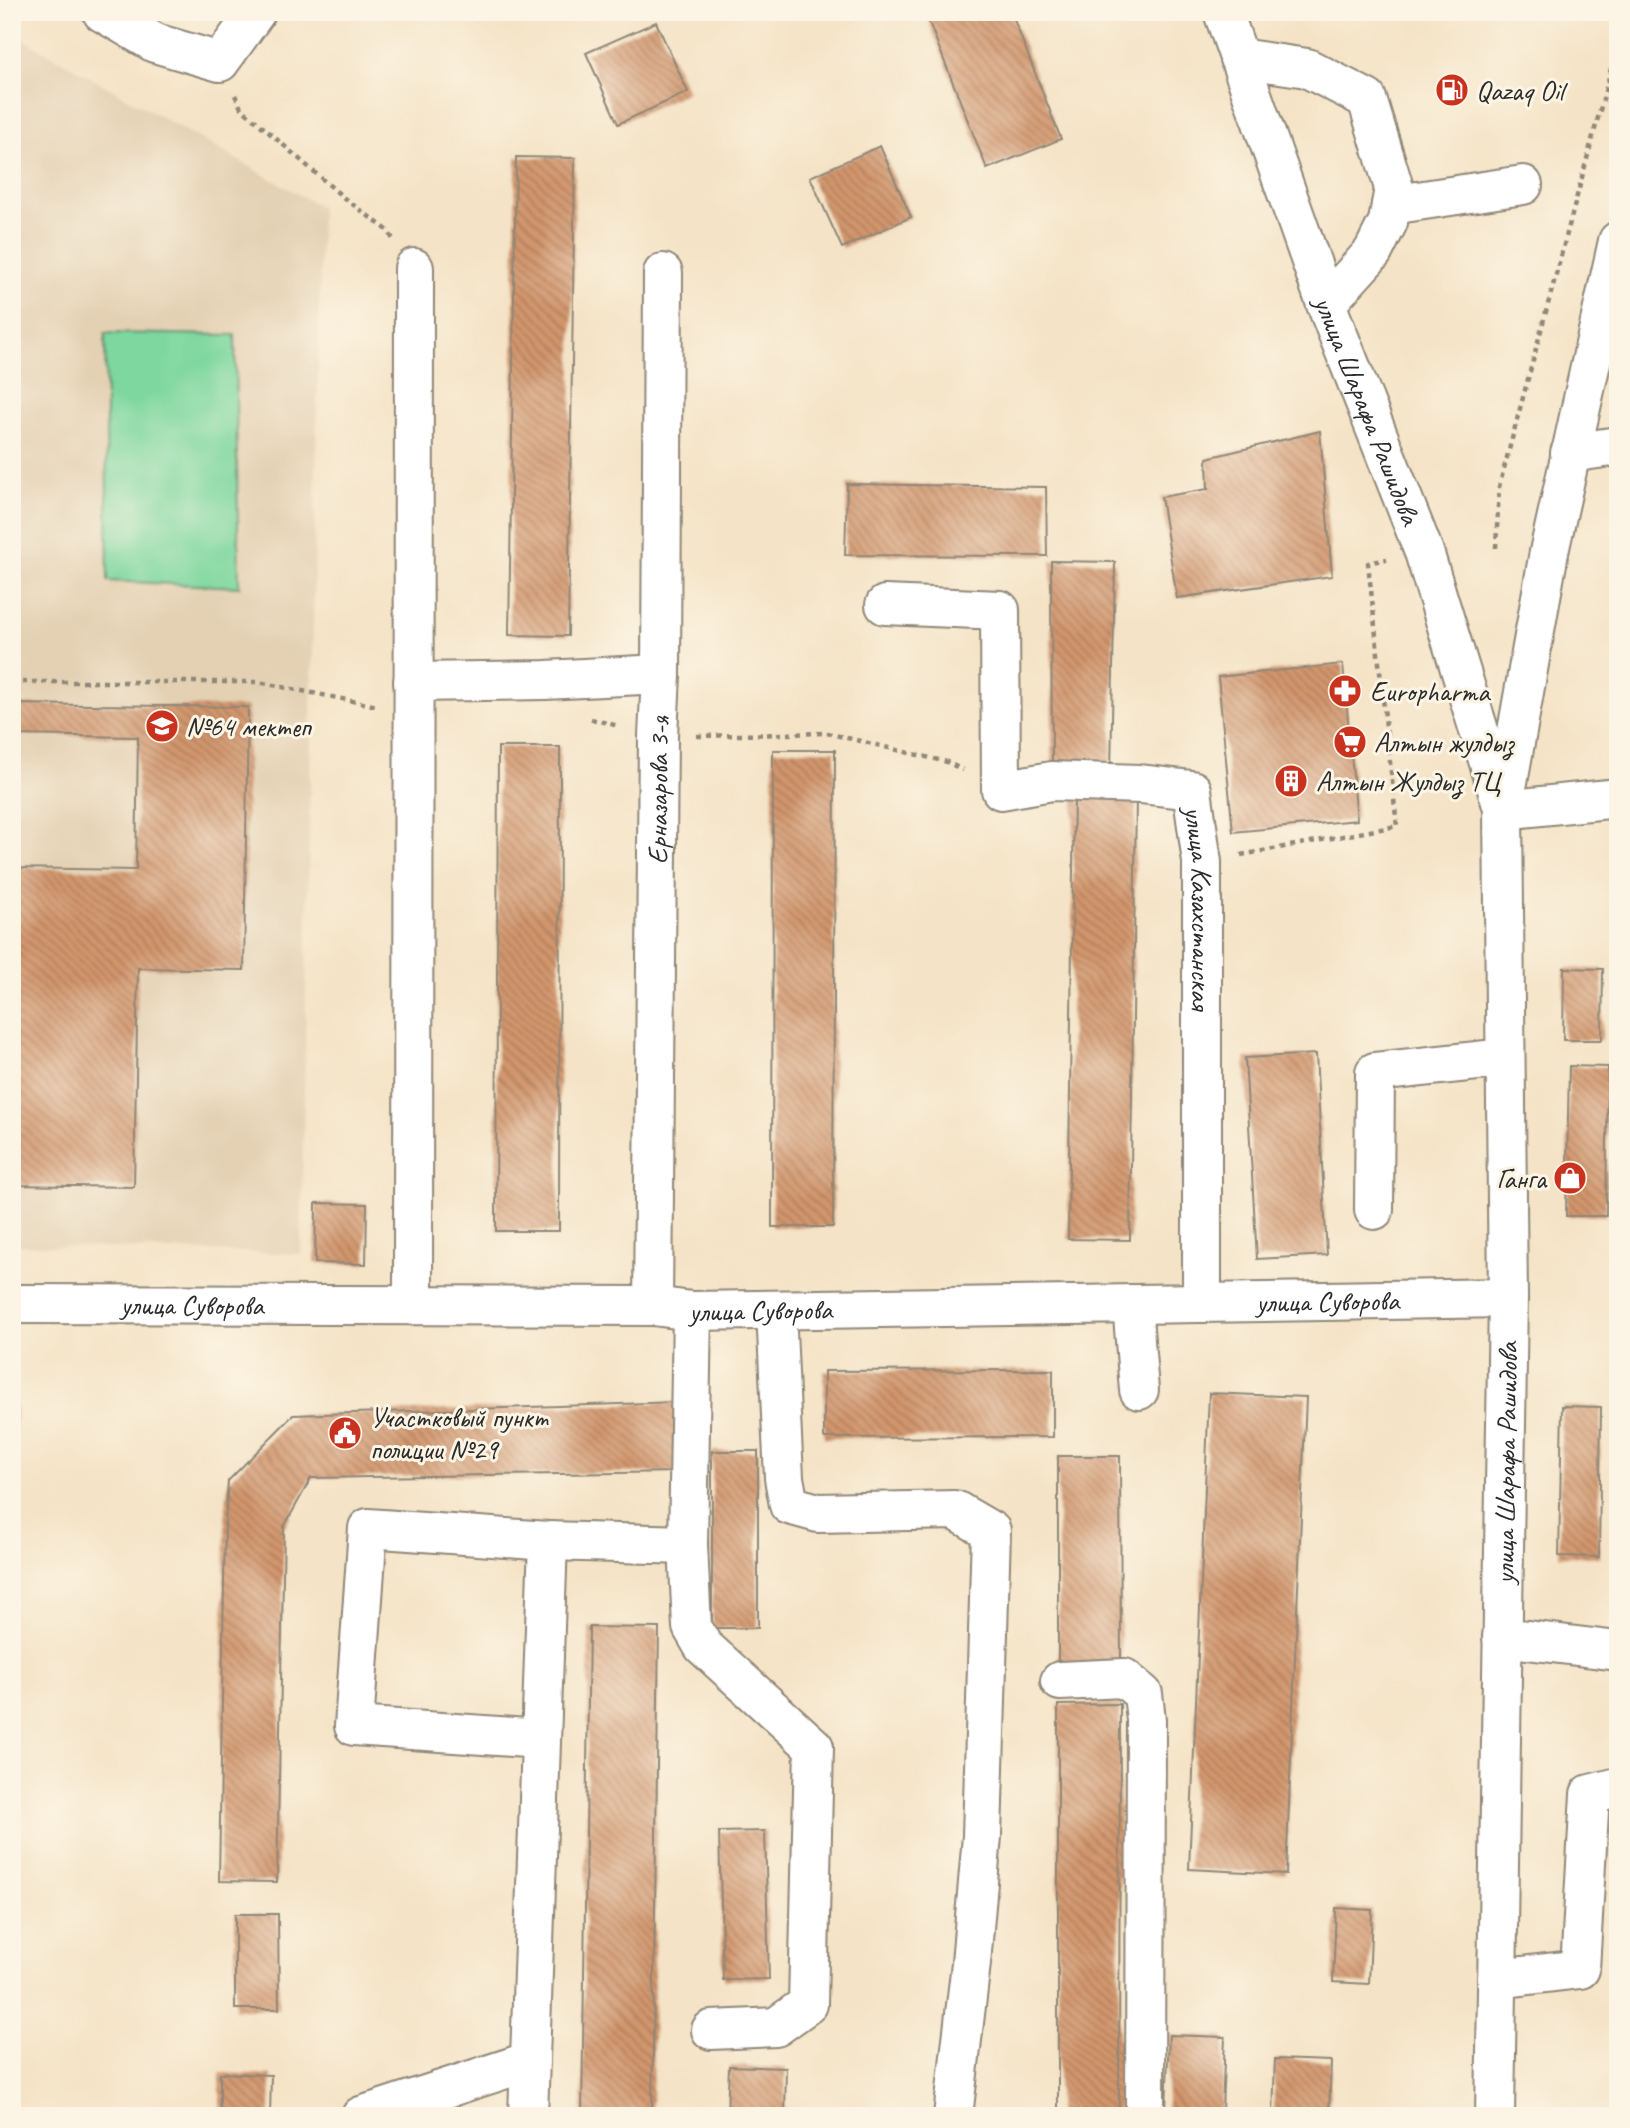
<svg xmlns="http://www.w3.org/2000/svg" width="1630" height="2128" font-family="Caveat,sans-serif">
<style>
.built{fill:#e4d1b4}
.pitch{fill:#7dd79e;stroke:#548164;stroke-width:2}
.building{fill:url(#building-back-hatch)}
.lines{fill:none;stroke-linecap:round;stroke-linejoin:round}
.minor-casing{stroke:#908778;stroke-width:42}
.major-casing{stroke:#908778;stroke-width:42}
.path{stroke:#908778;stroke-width:4.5;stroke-dasharray:5 5;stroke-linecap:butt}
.minor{stroke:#fff;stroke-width:38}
.major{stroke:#fff;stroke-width:38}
.labels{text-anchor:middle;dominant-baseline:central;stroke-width:6;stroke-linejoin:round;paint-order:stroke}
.poi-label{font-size:28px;fill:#2b2b2b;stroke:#fcf5e5;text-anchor:start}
.street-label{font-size:28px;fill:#2b2b2b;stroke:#fcf5e5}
</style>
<defs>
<pattern id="building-back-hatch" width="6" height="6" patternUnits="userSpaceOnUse" patternTransform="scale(1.75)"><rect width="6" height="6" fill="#d2966d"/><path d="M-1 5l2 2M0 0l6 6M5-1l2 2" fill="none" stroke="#ab7b5a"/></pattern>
</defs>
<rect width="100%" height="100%" fill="#fcf5e5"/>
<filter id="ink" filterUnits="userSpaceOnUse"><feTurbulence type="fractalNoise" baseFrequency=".0143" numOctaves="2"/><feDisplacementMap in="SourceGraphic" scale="14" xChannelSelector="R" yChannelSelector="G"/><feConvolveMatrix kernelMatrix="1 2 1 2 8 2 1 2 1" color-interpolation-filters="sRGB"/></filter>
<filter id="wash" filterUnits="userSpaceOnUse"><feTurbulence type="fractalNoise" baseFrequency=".00686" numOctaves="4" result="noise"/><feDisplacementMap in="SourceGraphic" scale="28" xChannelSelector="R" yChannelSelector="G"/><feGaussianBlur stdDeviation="1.57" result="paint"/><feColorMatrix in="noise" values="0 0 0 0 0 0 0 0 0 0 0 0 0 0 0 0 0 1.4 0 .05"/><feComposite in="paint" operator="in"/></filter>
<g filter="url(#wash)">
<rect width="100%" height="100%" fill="#f4e3c6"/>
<polygon class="built" points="12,33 321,207 301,1254 12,1245"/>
<polygon class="pitch" points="105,333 235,335 239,587 108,581"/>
<g id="blocks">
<g class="building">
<polygon points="925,12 1011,12 1061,139 987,169"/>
<polygon points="656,22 688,92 618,124 586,53"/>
<polygon points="880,146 911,217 842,248 810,177"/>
<polygon points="516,157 575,158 568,636 509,635"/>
<polygon points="1320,431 1332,576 1177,598 1161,497 1208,489 1207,458"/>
<polygon points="847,484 1046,487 1047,556 845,555"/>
<polygon points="1051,561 1115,562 1111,773 1052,772"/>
<polygon points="1343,664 1357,820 1233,832 1218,677"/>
<polygon points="12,704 248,707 244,970 138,968 134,1187 12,1185 12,868 136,870 138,737 12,735"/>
<polygon points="498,747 560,747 559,1231 496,1231"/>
<polygon points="773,750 835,750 833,1227 772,1227"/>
<polygon points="1074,795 1136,796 1130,1240 1068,1239"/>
<polygon points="1564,968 1603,969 1602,1040 1563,1040"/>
<polygon points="1316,1054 1327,1255 1257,1259 1245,1058"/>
<polygon points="1569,1066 1608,1067 1606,1216 1566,1216"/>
<polygon points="316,1203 367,1204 366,1264 315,1263"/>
<rect x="12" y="1357" width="4" height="177"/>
<polygon points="1053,1370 1053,1437 824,1438 824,1371"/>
<polygon points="1209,1393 1306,1397 1286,1874 1189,1869"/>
<polygon points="678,1402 675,1472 311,1478 284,1527 277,1882 219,1881 225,1524 228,1481 293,1415"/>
<polygon points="1562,1406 1601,1407 1599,1557 1559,1556"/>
<rect x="712" y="1451" width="46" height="177"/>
<polygon points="1058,1456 1120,1456 1121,1663 1058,1663"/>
<polygon points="589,1627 659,1628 652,2116 582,2116"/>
<polygon points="1120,1704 1119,2116 1058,2116 1058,1705"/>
<polygon points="765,1831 769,1979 723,1980 719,1832"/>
<polygon points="1336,1908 1372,1910 1369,1984 1333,1982"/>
<polygon points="235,1914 278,1914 279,2009 235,2009"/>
<polygon points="1169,2035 1225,2037 1222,2111 1166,2109"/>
<polygon points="1275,2059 1331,2061 1329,2116 1273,2116"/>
<polygon points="729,2066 786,2068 785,2116 727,2116"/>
<polygon points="220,2073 271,2075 270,2116 220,2116"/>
</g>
</g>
</g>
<g filter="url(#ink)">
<use href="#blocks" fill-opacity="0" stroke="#908778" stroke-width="2"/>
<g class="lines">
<defs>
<g id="minor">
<polyline points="102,12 155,43 220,62 256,12"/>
<polyline points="1239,58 1307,68 1367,99 1394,188 1388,222 1373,252 1326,304"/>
<polyline points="1391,205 1523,185"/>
<polyline points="1570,453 1618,446"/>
<path id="s1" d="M 885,605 L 1000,610 L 1001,790 L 1052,781 L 1140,784 L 1192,790 L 1202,862 L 1202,1303"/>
<polyline points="413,682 545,680 661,674"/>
<polyline points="1503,810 1618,798"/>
<polyline points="1374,1210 1375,1072 1505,1058"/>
<path id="s2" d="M 12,1304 L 653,1306 L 692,1311 L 1508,1298"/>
<polyline points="1132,1304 1139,1390"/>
<polyline points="413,1305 414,268"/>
<path id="s3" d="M 653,1306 L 658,736 L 661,674 L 663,273"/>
<polyline points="776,1310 784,1478 789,1505 818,1513 955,1510 991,1531 982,1836 971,1963 953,2116"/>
<polyline points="548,1541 688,1545 692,1311"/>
<polyline points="688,1545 692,1627 703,1646 814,1747 808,2004 776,2027 711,2030"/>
<polyline points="1502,1637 1618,1651"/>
<polyline points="1060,1681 1124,1678 1143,1694 1146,1720 1145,2116"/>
<polyline points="1497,1979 1580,1969 1590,1794 1618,1787"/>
<polyline points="361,2116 530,2061"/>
<polyline points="528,2116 548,1541 368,1528 354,1726 541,1739"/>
</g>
<g id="major">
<path id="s4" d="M 1223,12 L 1326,304 L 1424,552 L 1501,802"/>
<path id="s5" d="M 1495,2116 L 1508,1298 L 1503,810 L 1549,552 L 1618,241"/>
</g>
</defs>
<use href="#minor" class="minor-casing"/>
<use href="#major" class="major-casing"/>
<g class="path">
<polyline points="235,95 241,108 344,198 386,229 393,239"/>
<polyline points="1496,548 1499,487 1618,43"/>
<polyline points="12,682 258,682 377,706"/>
<polyline points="591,719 619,726"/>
<polyline points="697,736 827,733 947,762 963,770"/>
<polyline points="1241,855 1397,826 1368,563 1387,559"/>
</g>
<use href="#minor" class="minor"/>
<use href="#major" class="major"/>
</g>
</g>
<defs>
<symbol id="fuel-disc" viewBox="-11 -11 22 22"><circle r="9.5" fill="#c8321e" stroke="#fcf5e5"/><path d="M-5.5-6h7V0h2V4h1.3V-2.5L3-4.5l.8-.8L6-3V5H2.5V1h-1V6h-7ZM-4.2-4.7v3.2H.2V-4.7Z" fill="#fff"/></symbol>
<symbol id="pharmacy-disc" viewBox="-11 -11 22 22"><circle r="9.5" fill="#c8321e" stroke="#fcf5e5"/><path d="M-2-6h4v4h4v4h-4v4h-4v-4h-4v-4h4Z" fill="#fff"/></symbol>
<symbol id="school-disc" viewBox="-11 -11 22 22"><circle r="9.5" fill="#c8321e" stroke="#fcf5e5"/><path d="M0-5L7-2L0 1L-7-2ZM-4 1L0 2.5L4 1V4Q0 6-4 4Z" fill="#fff"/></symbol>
<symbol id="supermarket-disc" viewBox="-11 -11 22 22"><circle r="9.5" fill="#c8321e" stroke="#fcf5e5"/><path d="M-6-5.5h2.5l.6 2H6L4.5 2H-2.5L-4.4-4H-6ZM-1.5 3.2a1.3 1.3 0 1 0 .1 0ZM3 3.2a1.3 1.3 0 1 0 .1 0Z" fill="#fff"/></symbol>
<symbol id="building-disc" viewBox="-11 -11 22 22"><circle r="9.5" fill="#c8321e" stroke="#fcf5e5"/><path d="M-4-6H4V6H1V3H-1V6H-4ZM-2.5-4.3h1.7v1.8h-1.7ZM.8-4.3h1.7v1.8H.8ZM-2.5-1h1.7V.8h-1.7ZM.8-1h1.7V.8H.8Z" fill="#fff"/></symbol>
<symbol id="shop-disc" viewBox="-11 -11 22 22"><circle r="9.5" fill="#c8321e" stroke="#fcf5e5"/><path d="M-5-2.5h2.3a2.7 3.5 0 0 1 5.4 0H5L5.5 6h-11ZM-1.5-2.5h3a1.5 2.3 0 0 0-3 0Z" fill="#fff"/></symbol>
<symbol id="civic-disc" viewBox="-11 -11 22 22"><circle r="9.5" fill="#c8321e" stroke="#fcf5e5"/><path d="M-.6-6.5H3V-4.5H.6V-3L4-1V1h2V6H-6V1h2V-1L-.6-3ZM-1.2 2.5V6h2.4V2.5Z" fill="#fff"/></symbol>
</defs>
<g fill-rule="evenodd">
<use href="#fuel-disc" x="1433" y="71" width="38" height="38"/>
<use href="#pharmacy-disc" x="1326" y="672" width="38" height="38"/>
<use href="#school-disc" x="143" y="707" width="38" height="38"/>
<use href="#supermarket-disc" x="1331" y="723" width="38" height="38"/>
<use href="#building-disc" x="1272" y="762" width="38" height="38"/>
<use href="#shop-disc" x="1551" y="1159" width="38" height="38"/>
<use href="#civic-disc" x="326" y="1414" width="38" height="38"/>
</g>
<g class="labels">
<g class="poi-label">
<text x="1476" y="90">Qazaq Oil</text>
<text x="1370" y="691">Europharma</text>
<text x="186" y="726">№64 мектеп</text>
<text x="1374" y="742">Алтын жулдыз</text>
<text x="1316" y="781">Алтын Жулдыз ТЦ</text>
<text x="1546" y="1178" text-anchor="end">Ганга</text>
<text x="370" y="1417">Участковый пункт<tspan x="370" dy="32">полиции №29</tspan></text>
</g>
<g class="street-label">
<text stroke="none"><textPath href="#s4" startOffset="424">улица Шарафа Рашидова</textPath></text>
<text stroke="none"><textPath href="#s3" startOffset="516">Ерназарова 3-я</textPath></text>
<text stroke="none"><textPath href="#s1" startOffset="606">улица Казахстанская</textPath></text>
<text stroke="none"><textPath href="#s2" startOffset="1316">улица Суворова</textPath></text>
<text stroke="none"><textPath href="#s2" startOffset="180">улица Суворова</textPath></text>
<text stroke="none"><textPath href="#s2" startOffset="749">улица Суворова</textPath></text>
<text stroke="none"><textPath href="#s5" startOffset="653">улица Шарафа Рашидова</textPath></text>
</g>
</g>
<rect width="1630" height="2128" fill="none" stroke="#fcf5e5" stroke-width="42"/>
</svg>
